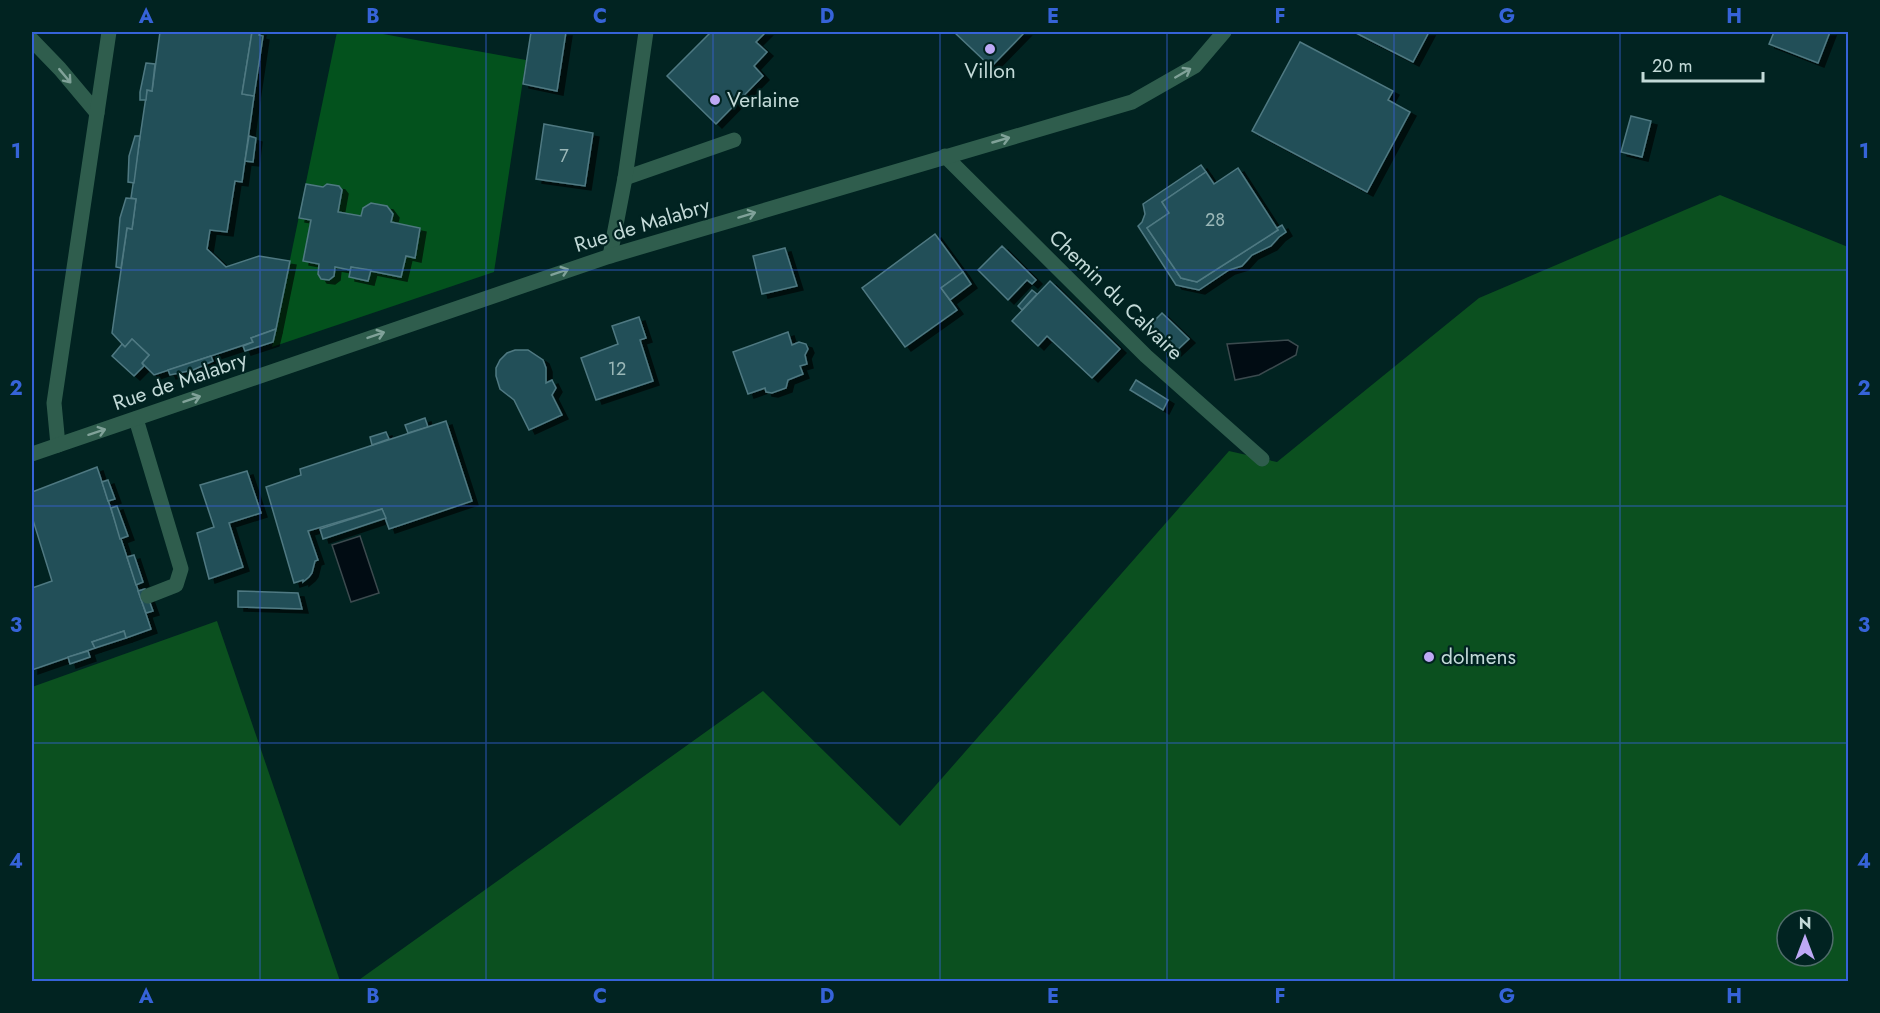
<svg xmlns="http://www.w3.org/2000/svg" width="1880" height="1013" font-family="Jost,sans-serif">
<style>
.green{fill:#03521d}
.forest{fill:#0b501f;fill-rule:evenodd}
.water{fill:#010c13;stroke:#3b4a4e;stroke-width:1.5}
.building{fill:#235059;stroke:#4f7982;stroke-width:1.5;filter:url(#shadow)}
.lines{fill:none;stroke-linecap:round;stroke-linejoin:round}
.service{stroke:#2f5d4d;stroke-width:15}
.minor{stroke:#2f5d4d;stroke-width:15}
.oneway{stroke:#80a299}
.grid{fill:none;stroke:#3663d8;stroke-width:1.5;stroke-opacity:0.55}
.poi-dot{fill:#bea9f5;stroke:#012321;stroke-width:2}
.labels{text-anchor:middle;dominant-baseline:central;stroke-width:4.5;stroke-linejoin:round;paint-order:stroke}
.number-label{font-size:18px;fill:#9bb8b8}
.poi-label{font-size:21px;fill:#c3dad8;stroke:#012321;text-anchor:start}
.street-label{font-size:21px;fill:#c3dad8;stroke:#012321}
.neatline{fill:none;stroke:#3663d8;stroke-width:2}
.grid-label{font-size:20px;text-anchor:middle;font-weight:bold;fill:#3663d8}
</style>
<defs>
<filter id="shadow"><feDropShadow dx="6" dy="4" stdDeviation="0" flood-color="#0009"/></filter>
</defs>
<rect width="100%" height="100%" fill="#012321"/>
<polygon class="green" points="337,32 372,32 526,60 494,272 272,347"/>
<g class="forest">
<path d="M 1720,195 L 1848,247 L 1848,981 L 356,982 L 763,691 L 900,826 L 1229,451 L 1277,462 L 1479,298 ZM 1787,920 L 1823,920 L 1823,956 L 1787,956 Z"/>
<polygon points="217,621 340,981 32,981 32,687"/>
</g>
<g class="water">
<polygon points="1288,340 1298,346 1296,355 1259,375 1235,380 1227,344"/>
<polygon points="360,536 379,593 351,602 332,545"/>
</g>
<g class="building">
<polygon points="160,32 252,32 242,94 254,96 242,182 235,181 227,232 210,230 207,249 226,267 259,256 290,261 276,329 251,338 253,342 154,375 142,363 149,355 132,339 125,347 112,333 127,228 132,229 136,199 131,198 147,90 152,91"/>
<polygon points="252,32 260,32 259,35 263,36 254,96 242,94"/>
<polygon points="531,32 566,32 557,91 523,84"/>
<polygon points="711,32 766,32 756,42 767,52 754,66 763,76 716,124 667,76"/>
<polygon points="954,32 1025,32 991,67"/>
<polygon points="1354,32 1429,32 1413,62"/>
<polygon points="1774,32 1830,32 1818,63 1769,44"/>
<polygon points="1300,42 1393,91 1388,100 1410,112 1367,192 1252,131"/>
<polygon points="146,63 155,64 152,91 147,90 146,100 140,100 140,92"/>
<polygon points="1631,116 1651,121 1642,157 1621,152"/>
<polygon points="544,124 593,133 585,186 536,179"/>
<polygon points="135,136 140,136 134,183 128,182 129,156"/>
<polygon points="249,136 256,138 253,162 245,161"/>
<polygon points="1201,165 1206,172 1162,202 1169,213 1147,228 1181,278 1197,282 1278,230 1277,228 1282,225 1286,232 1279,237 1271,246 1252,255 1242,266 1229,270 1199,290 1176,285 1138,226 1142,222 1145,214 1143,204"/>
<polygon points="1238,168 1278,230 1197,282 1181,278 1147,228 1169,213 1162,202 1206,172 1214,184"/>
<polygon points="306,184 323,187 327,184 339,186 342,190 338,212 361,216 363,208 371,203 387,206 393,214 391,222 420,228 415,258 406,256 401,277 351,267 350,270 335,267 334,276 329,280 321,279 318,274 319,264 303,261 311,220 299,218"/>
<polygon points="126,198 136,199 132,229 127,228 121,268 116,267 120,218"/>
<polygon points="935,234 963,272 941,288 957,310 905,347 862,288"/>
<polygon points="1002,246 1036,280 1032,284 1027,280 1008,300 978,270"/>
<polygon points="785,248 797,286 762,294 753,256"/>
<polygon points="351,267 371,270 368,281 349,277"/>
<polygon points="963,272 971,284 950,300 941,288"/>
<polygon points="1050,281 1120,349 1092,378 1047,336 1038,346 1012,321"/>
<polygon points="1032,290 1037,294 1022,310 1018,306"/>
<polygon points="1162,313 1189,339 1175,352 1149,326"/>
<polygon points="639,317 646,338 640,340 653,381 596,400 581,358 618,344 612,326"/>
<polygon points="276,329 273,342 245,351 243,346 253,342 251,338"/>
<polygon points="788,332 792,345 799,342 806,344 808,349 805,355 807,364 800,366 803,374 788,380 786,388 772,393 766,392 765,388 748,394 733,352"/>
<polygon points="132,339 149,355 142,363 144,366 134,376 112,356 122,344 125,347"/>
<polygon points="515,350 528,350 543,360 546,368 546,383 552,380 556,388 552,395 562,415 529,430 514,400 500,389 496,376 496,368 500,360 507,353"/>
<polygon points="211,356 213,361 193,370 170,375 168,370"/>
<polygon points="1136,380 1168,400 1163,410 1130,390"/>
<polygon points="425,418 428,427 408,433 405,425"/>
<polygon points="446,421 472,501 389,529 382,509 308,531 318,560 315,561 312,573 309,577 303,582 303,580 294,583 266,487 301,475 300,469"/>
<polygon points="386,432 389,439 372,445 370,437"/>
<polygon points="97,467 151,629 126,638 124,631 92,642 95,648 32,670 32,588 52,581 32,517 32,492"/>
<polygon points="247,471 261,513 229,523 243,567 209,579 197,533 214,527 200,485"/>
<polygon points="108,480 115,499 108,501 102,482"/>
<polygon points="117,506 128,536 120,539 111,508"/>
<polygon points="382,509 386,518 323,539 320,529"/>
<polygon points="134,555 143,582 136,585 127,557"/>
<polygon points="145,589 153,611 146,613 138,591"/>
<polygon points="238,591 298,593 302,609 238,607"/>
<polygon points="124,631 126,638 95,648 92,642"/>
<polygon points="88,651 90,657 70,664 68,657"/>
</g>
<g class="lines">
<g class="service">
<polyline points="945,156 1146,356 1262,459"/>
<polyline points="136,419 181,569 176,585 148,596"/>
</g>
<g class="minor">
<polyline points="32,40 60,69 97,113"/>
<polyline points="625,178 734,140"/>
<polyline points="610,256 625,178 646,32"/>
<polyline points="58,445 54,403 109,32"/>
<polyline points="32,454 610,256 1132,102 1195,66 1224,32"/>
</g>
</g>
<defs><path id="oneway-shaft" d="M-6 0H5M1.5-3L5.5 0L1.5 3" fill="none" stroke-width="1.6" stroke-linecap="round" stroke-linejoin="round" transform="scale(1.5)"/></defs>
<g class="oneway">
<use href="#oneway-shaft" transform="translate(1183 73) rotate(-30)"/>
<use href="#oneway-shaft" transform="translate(65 76) rotate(50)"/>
<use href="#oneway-shaft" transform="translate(1001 140) rotate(-16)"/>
<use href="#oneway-shaft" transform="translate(747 215) rotate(-17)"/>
<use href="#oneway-shaft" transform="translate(560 272) rotate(-19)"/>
<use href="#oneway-shaft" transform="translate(376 335) rotate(-19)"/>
<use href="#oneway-shaft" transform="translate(192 399) rotate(-19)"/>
<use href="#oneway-shaft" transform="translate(97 432) rotate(-18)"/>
</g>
<path class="grid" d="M 260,32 L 260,982M 486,32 L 486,982M 713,32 L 713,982M 940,32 L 940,982M 1167,32 L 1167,982M 1394,32 L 1394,982M 1620,32 L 1620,982M 32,270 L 1848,270M 32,506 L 1848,506M 32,743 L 1848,743"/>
<g class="poi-dot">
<circle cx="990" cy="49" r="6"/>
<circle cx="715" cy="100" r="6"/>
<circle cx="1429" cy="657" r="6"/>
</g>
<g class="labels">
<g class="number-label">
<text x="564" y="156">7</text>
<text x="1215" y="220">28</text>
<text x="617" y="369">12</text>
</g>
<g class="poi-label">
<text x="990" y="71" text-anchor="middle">Villon</text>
<text x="727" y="100">Verlaine</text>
<text x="1441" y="657">dolmens</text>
</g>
<g class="street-label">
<text transform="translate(642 225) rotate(-17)">Rue de Malabry</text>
<text transform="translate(1116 295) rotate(44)">Chemin du Calvaire</text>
<text transform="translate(180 381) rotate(-19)">Rue de Malabry</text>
</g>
</g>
<rect width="1880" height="1013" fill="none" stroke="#012321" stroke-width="66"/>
<g transform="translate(1805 938)"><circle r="28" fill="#012321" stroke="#4f6c6a" stroke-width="1.5"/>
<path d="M0-4.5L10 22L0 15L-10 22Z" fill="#bea9f5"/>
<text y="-9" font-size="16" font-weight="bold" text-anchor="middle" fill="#c3dad8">N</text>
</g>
<path d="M1643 72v9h120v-9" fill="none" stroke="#c3dad8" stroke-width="3"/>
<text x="1652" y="72" font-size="18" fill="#c3dad8" stroke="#012321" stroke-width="4.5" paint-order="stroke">20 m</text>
<rect x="33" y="33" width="1814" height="947" class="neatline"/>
<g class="grid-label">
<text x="146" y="23">A</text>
<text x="373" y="23">B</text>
<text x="600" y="23">C</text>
<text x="827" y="23">D</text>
<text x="1053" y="23">E</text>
<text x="1280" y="23">F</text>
<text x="1507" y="23">G</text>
<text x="1734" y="23">H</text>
<text x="16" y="158">1</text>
<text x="1864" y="158">1</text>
<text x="16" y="395">2</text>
<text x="1864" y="395">2</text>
<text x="16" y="632">3</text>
<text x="1864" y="632">3</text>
<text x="16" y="868">4</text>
<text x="1864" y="868">4</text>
<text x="146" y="1003">A</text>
<text x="373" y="1003">B</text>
<text x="600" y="1003">C</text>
<text x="827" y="1003">D</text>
<text x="1053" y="1003">E</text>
<text x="1280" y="1003">F</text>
<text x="1507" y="1003">G</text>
<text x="1734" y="1003">H</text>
</g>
</svg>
